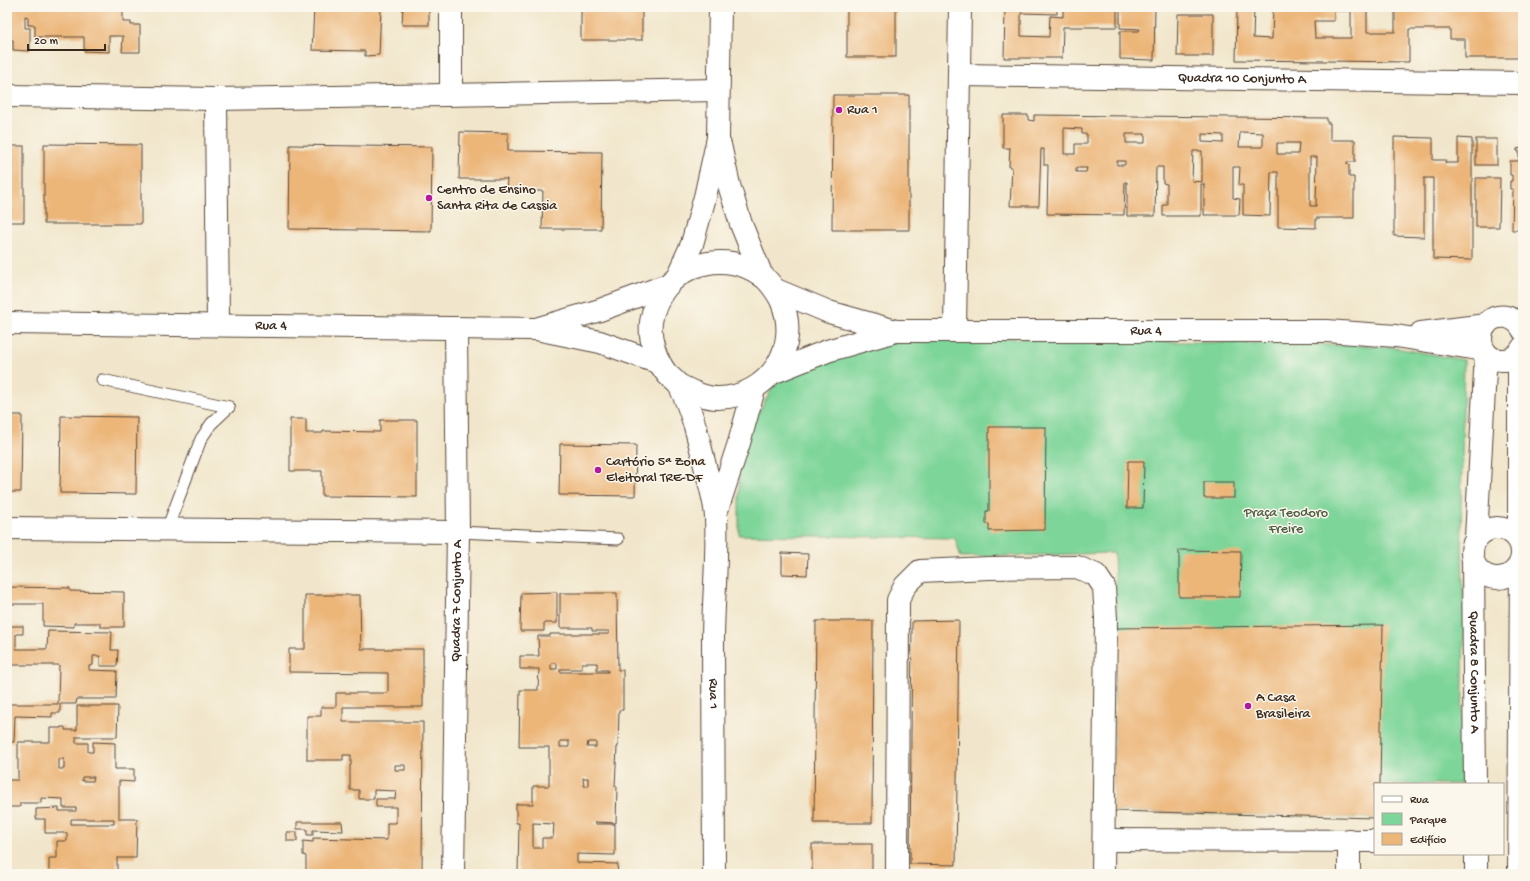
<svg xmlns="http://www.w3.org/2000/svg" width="1530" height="881" font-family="'Gochi Hand',sans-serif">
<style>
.green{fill:#7ed59a;stroke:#5c805c}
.building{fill:#ecb679;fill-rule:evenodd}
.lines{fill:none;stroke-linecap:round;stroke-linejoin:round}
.service-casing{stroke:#564638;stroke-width:13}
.minor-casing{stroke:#564638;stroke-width:24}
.tertiary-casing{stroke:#564638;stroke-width:24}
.service{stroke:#fff;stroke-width:11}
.minor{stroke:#fff;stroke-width:22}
.tertiary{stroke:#fff;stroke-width:22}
.poi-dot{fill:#b5179e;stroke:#fbf7ec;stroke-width:1.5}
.labels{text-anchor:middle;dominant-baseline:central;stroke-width:3;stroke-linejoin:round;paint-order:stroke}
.street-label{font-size:14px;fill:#3b2a1e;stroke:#fbf7ec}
.poi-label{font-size:14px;fill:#3b2a1e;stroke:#fbf7ec;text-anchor:start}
.park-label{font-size:14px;fill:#4f5d43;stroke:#fbf7ec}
</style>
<rect width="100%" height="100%" fill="#fbf7ec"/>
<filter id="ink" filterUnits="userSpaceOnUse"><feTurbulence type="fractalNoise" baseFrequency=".025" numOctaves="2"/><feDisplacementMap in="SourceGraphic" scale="8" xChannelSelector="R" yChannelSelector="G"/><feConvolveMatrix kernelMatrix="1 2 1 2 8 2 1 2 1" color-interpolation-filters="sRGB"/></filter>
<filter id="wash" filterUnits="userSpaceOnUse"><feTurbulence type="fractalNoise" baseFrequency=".012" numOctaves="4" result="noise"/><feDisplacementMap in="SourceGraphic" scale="16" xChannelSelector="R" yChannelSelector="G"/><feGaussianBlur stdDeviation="0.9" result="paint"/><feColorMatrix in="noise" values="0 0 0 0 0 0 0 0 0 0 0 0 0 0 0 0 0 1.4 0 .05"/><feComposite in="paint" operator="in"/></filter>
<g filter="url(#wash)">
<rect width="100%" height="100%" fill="#f1e6cb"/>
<polygon class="green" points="885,336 1385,346 1464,360 1461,507 1464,626 1461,784 1375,784 1375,818 1113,811 1116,608 1114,553 961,557 955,538 739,535 739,468 747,433 776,382"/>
<g id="blocks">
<g class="building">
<polygon points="7,7 140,7 140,9 123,9 123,22 131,22 131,25 140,25 140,52 122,52 123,36 109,36 109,52 84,51 84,37 35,37 35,25 28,25 28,17 25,16 25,28 30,28 30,51 13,50 13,40 7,40"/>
<polygon points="314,7 381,7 379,55 365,56 365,51 312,50"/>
<polygon points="403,7 429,7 429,25 402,25"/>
<polygon points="595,7 642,7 642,40 581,40 581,10 595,10"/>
<rect x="847" y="7" width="49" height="50"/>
<polygon points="1005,7 1057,7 1057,14 1021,13 1021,36 1049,37 1050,16 1063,17 1063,7 1117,7 1117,27 1063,27 1062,58 1004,58"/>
<polygon points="1120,7 1155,7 1154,60 1120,59 1120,31 1139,31 1140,29 1120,28"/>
<polygon points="1237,7 1254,7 1253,38 1272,39 1273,7 1348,7 1348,11 1334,11 1334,21 1314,21 1315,38 1351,38 1351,7 1362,7 1367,11 1367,32 1395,32 1395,7 1523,7 1523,58 1465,58 1465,39 1450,39 1450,29 1409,29 1409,62 1236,60"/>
<polygon points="1178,14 1213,14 1213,56 1177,56"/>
<polygon points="833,95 909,95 909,230 832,230"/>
<path d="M 1003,115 L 1028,115 L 1028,120 L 1034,121 L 1034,115 L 1327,118 L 1327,123 L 1330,123 L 1330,140 L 1355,140 L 1355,162 L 1347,162 L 1347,164 L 1349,165 L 1349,177 L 1354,177 L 1354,218 L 1316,218 L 1316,228 L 1278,227 L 1278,172 L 1271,172 L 1270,216 L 1243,215 L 1243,185 L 1239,185 L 1240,167 L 1233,167 L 1233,198 L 1240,199 L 1239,215 L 1204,215 L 1204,184 L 1201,184 L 1201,216 L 1163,216 L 1163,205 L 1167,205 L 1167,184 L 1163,183 L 1163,167 L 1156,167 L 1155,216 L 1127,216 L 1127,182 L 1125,182 L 1124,215 L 1047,214 L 1048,165 L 1044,165 L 1044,149 L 1041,149 L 1039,206 L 1010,206 L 1012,167 L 1009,167 L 1010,148 L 1003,148 ZM 1064,128 L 1082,129 L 1082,134 L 1087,134 L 1087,144 L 1075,144 L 1075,154 L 1064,154 ZM 1240,132 L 1263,133 L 1263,147 L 1239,147 ZM 1126,134 L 1145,134 L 1145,143 L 1126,143 ZM 1202,134 L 1223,135 L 1223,143 L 1202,142 ZM 1277,143 L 1299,143 L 1298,154 L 1277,154 ZM 1193,151 L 1202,151 L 1202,182 L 1192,181 ZM 1310,157 L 1317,157 L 1316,206 L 1310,206 ZM 1117,161 L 1125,161 L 1125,165 L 1117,165 ZM 1076,168 L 1087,168 L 1086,172 L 1076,172 Z"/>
<polygon points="460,132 508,133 508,151 602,152 601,229 542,229 543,191 506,191 507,179 459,179"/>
<polygon points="1394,137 1433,138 1433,160 1446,160 1445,163 1458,163 1458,138 1472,139 1472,260 1433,259 1433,178 1424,178 1424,237 1394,236"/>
<rect x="1476" y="139" width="21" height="26"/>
<polygon points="44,144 141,145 141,224 44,224"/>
<polygon points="290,145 432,147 431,231 289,229"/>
<polygon points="1521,145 1523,145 1523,230 1512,230 1513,189 1510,189 1510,181 1512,181 1512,175 1510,175 1510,161 1519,161 1519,151 1517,151 1517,149 1522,148"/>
<rect x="7" y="146" width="17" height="76"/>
<polygon points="1476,178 1500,178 1499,227 1476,227"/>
<polygon points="7,415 22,415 21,492 7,492"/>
<polygon points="61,416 137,417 136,494 60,493"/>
<polygon points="290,419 306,419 306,433 323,433 323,431 380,432 380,420 417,420 417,497 322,496 322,471 290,471"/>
<polygon points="989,427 1046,427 1045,530 989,531 989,524 986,524 986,511 989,511"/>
<polygon points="560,444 636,445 635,496 559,495"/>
<polygon points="1128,461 1144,461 1143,508 1127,508"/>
<rect x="1204" y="482" width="30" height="16"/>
<polygon points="1179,550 1241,551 1240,597 1179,597"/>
<polygon points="782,553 808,554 807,575 782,574"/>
<polygon points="7,587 70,588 70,591 124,592 124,627 100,627 100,623 74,623 74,627 43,626 43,604 7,604"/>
<polygon points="557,592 557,623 544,623 544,631 520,631 521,593"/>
<path d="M 560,593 L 617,593 L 618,670 L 623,670 L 623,710 L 619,710 L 618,747 L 617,747 L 615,786 L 617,786 L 616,823 L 595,822 L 595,824 L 615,824 L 615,855 L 577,854 L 577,863 L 618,864 L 617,874 L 518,874 L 519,823 L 516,823 L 516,804 L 533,804 L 533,786 L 549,786 L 549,747 L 519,747 L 520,690 L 538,690 L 539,669 L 520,669 L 520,656 L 539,656 L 538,636 L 550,636 L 550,634 L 609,634 L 609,631 L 592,631 L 592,628 L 560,628 ZM 551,663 L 557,663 L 557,669 L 551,669 ZM 582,663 L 597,663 L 597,670 L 608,670 L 608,672 L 560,672 L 560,669 L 582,669 ZM 560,741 L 569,741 L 569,747 L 560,747 ZM 588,742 L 596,742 L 596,747 L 587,747 ZM 583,778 L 588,778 L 588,786 L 584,786 ZM 533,823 L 554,824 L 553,838 L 542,838 L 542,848 L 533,848 Z"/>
<path d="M 305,595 L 360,595 L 361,649 L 423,649 L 423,707 L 343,707 L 343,722 L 423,722 L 422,872 L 413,871 L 413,874 L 306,874 L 306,856 L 303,855 L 303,841 L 313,842 L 313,838 L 387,840 L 387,823 L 396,823 L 396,807 L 376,807 L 376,799 L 395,799 L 396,791 L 374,790 L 374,799 L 359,799 L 359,790 L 350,790 L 350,765 L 351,765 L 351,755 L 343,755 L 343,760 L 307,760 L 307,716 L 321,716 L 321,707 L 336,707 L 336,693 L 388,693 L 388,673 L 289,672 L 289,649 L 305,649 ZM 395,765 L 405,765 L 405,770 L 395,770 Z"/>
<polygon points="959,620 956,865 910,864 912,621"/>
<polygon points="816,621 873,621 872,823 814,823"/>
<polygon points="1383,625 1380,784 1375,784 1375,818 1113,811 1116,628"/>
<polygon points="7,626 23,626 23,634 16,634 16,649 47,649 48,631 112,632 111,650 118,650 117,666 100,666 100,656 93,656 93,665 89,666 89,670 117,671 116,699 77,699 76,704 60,704 60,713 52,713 52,717 15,716 14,742 7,742 7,704 58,704 59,665 7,665"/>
<path d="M 77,706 L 118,706 L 117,737 L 76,737 L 76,743 L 88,743 L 88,752 L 93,752 L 93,742 L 115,743 L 115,769 L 134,769 L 134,782 L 119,781 L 119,819 L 137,819 L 136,858 L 117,858 L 117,874 L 49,874 L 49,858 L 57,858 L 57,841 L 67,841 L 67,833 L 45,833 L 45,819 L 36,819 L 36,809 L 59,808 L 59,811 L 76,811 L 76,808 L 63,808 L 63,799 L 41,798 L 41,803 L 20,803 L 20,807 L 7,807 L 7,780 L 18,780 L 18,742 L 50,742 L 50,728 L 61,728 L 61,727 L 65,727 L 65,730 L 77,730 ZM 59,759 L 64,759 L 64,769 L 59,769 ZM 82,777 L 94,777 L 93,781 L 82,781 ZM 71,819 L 114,819 L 114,824 L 71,824 Z"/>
<polygon points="297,822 342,822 343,831 313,830 313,835 307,835 307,829 297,829"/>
<rect x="287" y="832" width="10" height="9"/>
<rect x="812" y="844" width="60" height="30"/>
</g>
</g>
</g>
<g filter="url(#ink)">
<use href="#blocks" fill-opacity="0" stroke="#564638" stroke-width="1"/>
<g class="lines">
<defs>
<g id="service">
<polyline points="102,380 229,407"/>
<polyline points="167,529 201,439 211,424 229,407"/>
<polyline points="458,532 618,539"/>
</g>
<g id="minor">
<path id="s1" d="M 960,75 L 1523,83"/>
<polyline points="451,94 451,7"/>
<polyline points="7,96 216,99 718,90"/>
<polyline points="216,99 218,325"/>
<polyline points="955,331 960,7"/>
<polyline points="7,528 458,532"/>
<polyline points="1522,551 1523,551"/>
<polyline points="1104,840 1375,841"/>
<path id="s2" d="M 453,874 L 458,532 L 456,328"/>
<polyline points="897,874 898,600 905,586 920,571 989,568 1077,567 1096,575 1104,587 1106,619 1103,874"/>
<polyline points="1349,874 1349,840"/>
</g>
<g id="tertiary">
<polyline points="720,145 729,185 741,224 762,276"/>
<polyline points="678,275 692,244 705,197 718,138 720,7"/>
<path id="s3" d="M 776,290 L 829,312 L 896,331 L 1327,331 L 1396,336 L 1484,350"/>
<path id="s4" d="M 7,323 L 536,329 L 600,342 L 659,363"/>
<polyline points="539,328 600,310 667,285"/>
<path d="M 1523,330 C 1520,323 1514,319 1507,317 C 1475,312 1471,362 1504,360 C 1513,360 1519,354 1523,347"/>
<polyline points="1421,333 1486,325"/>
<polyline points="1519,354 1519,540"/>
<polyline points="772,373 827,351 896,331"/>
<path id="s5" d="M 679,385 C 691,391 704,398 718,398 C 769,397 802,347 781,300 C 776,291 770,281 761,275 C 718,245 659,269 651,322 C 649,340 656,360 667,374 C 671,378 677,382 680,387 C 692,411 699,440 705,466 C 709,482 715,500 716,517 C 718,558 713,600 713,642 C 713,719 714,797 714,874"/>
<polyline points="716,513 739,443 754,389"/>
<circle cx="1497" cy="553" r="25"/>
<polyline points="1476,538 1486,353"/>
<path id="s6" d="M 1473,560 L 1475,784"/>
<polyline points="1476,874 1476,854"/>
<polyline points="1519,874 1521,562"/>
</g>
</defs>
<use href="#service" class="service-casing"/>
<use href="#minor" class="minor-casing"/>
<use href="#tertiary" class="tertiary-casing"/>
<use href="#service" class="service"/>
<use href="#minor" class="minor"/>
<use href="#tertiary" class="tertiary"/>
</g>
</g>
<g class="poi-dot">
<circle cx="839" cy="110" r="4"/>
<circle cx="429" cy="198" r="4"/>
<circle cx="598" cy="470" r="4"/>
<circle cx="1248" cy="706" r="4"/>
</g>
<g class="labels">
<g class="street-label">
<text stroke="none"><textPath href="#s1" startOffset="282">Quadra 10 Conjunto A</textPath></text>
<text stroke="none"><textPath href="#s4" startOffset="264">Rua 4</textPath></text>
<text stroke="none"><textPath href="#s3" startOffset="377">Rua 4</textPath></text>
<text stroke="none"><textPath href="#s2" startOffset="273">Quadra 7 Conjunto A</textPath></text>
<text stroke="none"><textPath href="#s6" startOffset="112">Quadra 8 Conjunto A</textPath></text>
<text stroke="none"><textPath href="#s5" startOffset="742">Rua 1</textPath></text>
</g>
<g class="poi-label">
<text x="847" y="110">Rua 1</text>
<text x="437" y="190">Centro de Ensino<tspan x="437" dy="16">Santa Rita de Cassia</tspan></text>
<text x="606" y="462">Cartório 5ª Zona<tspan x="606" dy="16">Eleitoral TRE-DF</tspan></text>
<text x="1256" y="698">A Casa<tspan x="1256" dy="16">Brasileira</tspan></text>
</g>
<g class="park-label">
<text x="1286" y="513">Praça Teodoro<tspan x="1286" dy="16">Freire</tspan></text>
</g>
</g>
<rect width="1530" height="881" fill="none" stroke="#fbf7ec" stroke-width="24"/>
<rect x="1374" y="783" width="130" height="72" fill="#fbf7ec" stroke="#aea59a"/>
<rect x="1382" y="796" width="20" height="6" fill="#ffffff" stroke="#aea59a"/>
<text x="1410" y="803" font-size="12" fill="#3b2a1e">Rua</text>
<rect x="1382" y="813" width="20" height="12" fill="#7ed59a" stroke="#aea59a"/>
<text x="1410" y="823" font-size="12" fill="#3b2a1e">Parque</text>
<rect x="1382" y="833" width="20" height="12" fill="#ecb679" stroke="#aea59a"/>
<text x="1410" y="843" font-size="12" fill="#3b2a1e">Edifício</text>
<path d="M28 44v6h77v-6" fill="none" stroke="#3b2a1e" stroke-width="2"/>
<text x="34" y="44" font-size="12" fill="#3b2a1e" stroke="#fbf7ec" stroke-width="3" paint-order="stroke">20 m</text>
</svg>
